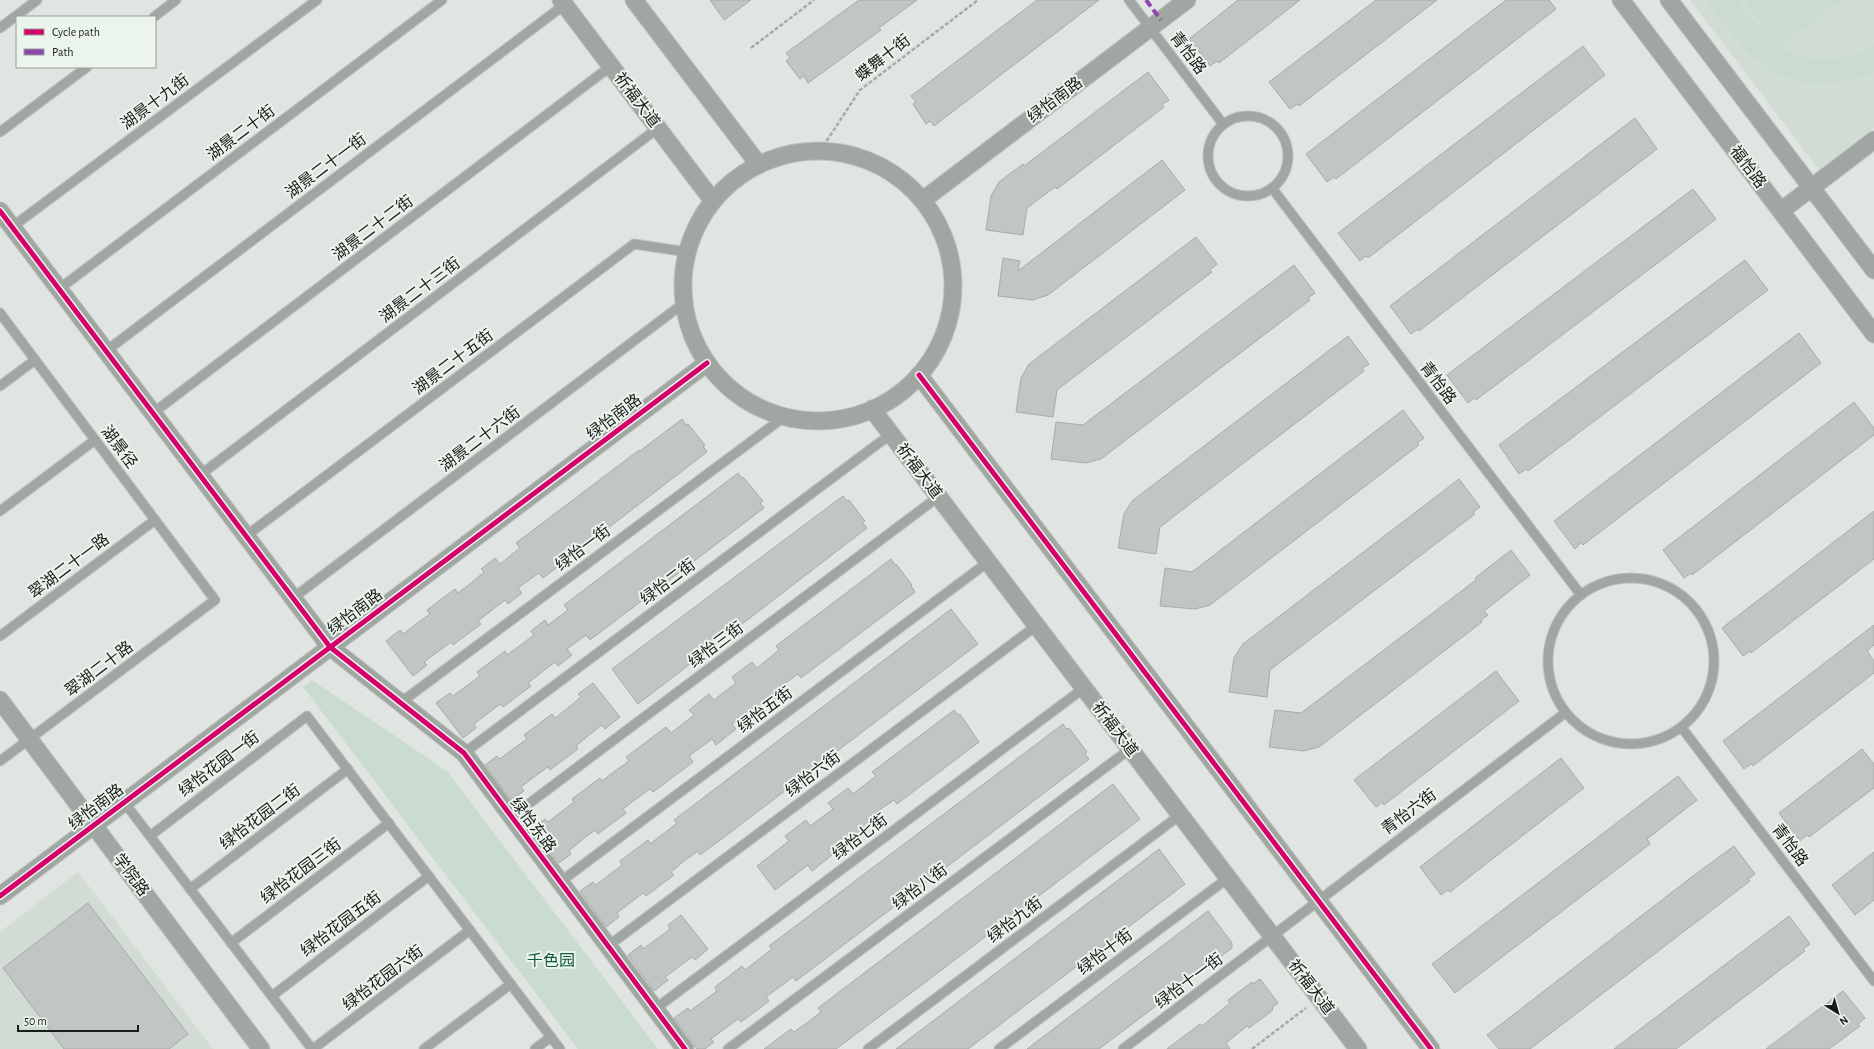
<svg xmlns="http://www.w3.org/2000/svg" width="1874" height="1049" font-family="'Alegreya Sans','Noto Sans SC',sans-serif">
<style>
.built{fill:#d0dcd4}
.green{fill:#cadcd0}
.building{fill:#c1c5c3;stroke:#a8aba9}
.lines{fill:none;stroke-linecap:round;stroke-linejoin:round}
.lane-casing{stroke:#bdc0be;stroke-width:11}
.street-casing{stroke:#bdc0be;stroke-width:19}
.path{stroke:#a6aaa7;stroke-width:2.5;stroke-dasharray:4 2;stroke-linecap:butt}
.lane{stroke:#a0a7a2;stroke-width:9}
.street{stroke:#a0a7a2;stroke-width:17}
.quiet{stroke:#8e44ad;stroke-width:4;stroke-dasharray:8 4;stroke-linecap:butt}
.cycleway-casing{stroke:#ebf5ee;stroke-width:8}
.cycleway{stroke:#d6006c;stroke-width:5}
.labels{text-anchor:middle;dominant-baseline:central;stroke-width:4;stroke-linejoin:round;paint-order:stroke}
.street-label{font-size:16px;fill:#181c19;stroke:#ebf5ee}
.park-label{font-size:16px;fill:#115a36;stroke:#ebf5ee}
</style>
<rect width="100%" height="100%" fill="#e0e5e2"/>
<g class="built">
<polygon points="1690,0 1874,0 1874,128 1819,170"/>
<polygon points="78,872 213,1049 0,1049 0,932"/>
</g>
<g class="green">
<path d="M 1707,0 L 1737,0 L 1758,27 L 1778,46 L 1744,0 L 1841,0 L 1779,47 C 1810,65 1844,64 1874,45 L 1874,73 C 1831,90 1786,88 1751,55 C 1734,39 1721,18 1707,0 Z"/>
<polygon points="312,680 447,771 658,1049 578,1049 303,687"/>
</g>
<g class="building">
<polygon points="710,0 751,0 724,20"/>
<polygon points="859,0 917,0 879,28 881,30 808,83 804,76 800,79 786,61 790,58 786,53"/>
<polygon points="1037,0 1099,0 934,126 930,121 926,124 913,104 916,102 911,96"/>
<polygon points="1238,0 1300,0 1219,63 1217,61 1210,66 1189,39"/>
<polygon points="1376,0 1437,0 1299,106 1297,104 1290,109 1269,82"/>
<polygon points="1506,0 1549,0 1556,9 1336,179 1334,177 1327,182 1306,154"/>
<polygon points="1583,46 1605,75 1368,258 1366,256 1360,261 1338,233"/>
<polygon points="1148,72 1169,100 1162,105 1164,107 1057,189 1055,187 1027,208 1023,235 986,230 991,196 999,182 1023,164 1024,166"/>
<polygon points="1635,118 1657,149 1419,331 1418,329 1411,334 1390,306"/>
<polygon points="1162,160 1185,190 1048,295 1033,300 998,296 1003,258 1020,261 1018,271"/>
<polygon points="1693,189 1716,219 1476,400 1474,398 1468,403 1447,375"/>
<polygon points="1196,237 1217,264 1210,270 1212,272 1057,390 1053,417 1016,412 1021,378 1029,364"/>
<polygon points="1745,260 1768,290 1528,471 1526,469 1519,474 1499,445"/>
<polygon points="1294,265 1315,293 1308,298 1310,300 1101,459 1086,463 1051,459 1056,422 1083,425"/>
<polygon points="1799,333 1821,363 1583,545 1581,543 1575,549 1554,521"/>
<polygon points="1348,336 1369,364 1362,369 1364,371 1160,527 1156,554 1118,548 1124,514 1132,501"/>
<polygon points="1854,402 1874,428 1874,435 1692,575 1691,573 1684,578 1663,550"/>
<polygon points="1403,410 1424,438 1417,443 1419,445 1210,605 1195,609 1160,606 1165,568 1192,572"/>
<polygon points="682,419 686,425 688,424 705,445 703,446 707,452 543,578 539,573 518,588 522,593 508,604 505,600 478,621 481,624 453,645 451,642 424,662 427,665 413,676 386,641 400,630 403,634 416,624 430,614 427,610 455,589 458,593 471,583 484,572 481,569 495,558 500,564 520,548 516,543 639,450 640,451"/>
<polygon points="738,473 742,478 743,477 763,501 760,503 764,508 590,640 586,635 567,649 572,655 558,666 555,662 528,683 531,686 503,707 500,704 474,724 476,728 463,738 436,703 450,693 453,696 480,676 477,672 505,651 507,655 534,635 531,631 545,620 548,625 568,610 564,605"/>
<polygon points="1459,479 1480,507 1473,512 1475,514 1270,670 1267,697 1229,692 1234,658 1243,644"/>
<polygon points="843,496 847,501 849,500 865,521 863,523 867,528 638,704 612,669"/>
<polygon points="1874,511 1874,559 1751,653 1750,651 1743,656 1722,628"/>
<polygon points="1511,550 1530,575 1484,611 1488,615 1481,620 1482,622 1319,747 1304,751 1269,747 1275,710 1301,713 1476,580 1475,578"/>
<polygon points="891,559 895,565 896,564 912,585 911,586 915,592 801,678 798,674 775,691 779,697 759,712 755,706 743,715 732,724 736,729 716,745 712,739 689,756 693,762 653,792 650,789 636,799 623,809 626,813 598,834 595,830 582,840 569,851 571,854 559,863 533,828 545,819 548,822 574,802 572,799 600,778 602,781 615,771 629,761 626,757 666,727 671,733 694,715 689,710 709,694 714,700 736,683 732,677 752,662 757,668 779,650 776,646"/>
<polygon points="951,609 978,644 723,838 700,855 698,851 684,861 671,872 674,875 646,896 643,893 617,913 619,917 606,927 580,891 593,882 596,885 622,865 620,861 648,840 650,844 663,834 677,823 674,820"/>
<polygon points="1874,625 1874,645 1867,651 1874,661 1874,673 1753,766 1751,764 1744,769 1723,741"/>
<polygon points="1496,671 1519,701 1384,805 1383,802 1376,807 1354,780"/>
<polygon points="593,683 620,717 605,729 602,725 589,735 576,746 578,749 550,770 548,767 534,777 521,787 524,791 511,800 485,765 497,756 500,759 513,749 527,739 524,735 552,714 555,718 568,708 581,697 578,694"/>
<polygon points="954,710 958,715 960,714 979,742 897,804 894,800 882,808 871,817 875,823 855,838 851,832 828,850 832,855 812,871 808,865 775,890 757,866 789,841 785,836 806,820 810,826 833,809 828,803 848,788 853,794 876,776 872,772"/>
<polygon points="1063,724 1066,729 1069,728 1087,752 1085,754 1089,759 796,981 793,977 766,997 769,1001 741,1022 738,1019 711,1039 714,1042 705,1049 697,1049 674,1018 688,1008 690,1011 717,991 715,987 742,966 745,970 772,949 769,946"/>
<polygon points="1862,749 1874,764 1874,788 1809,837 1807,835 1800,841 1779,813"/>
<polygon points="1561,758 1584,788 1450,892 1448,890 1441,895 1420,867"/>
<polygon points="1678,776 1697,800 1647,839 1650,844 1455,993 1432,964"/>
<polygon points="1113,784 1140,819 931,978 836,1049 764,1049 791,1029 794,1032 808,1022 821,1012 818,1008"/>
<polygon points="1734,846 1755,874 1748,879 1750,881 1530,1049 1499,1049 1487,1035 1693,876"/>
<polygon points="1159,849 1185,884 968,1049 896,1049"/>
<polygon points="1874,852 1874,900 1855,915 1832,885"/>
<polygon points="88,903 188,1034 169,1049 64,1049 3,968"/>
<polygon points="1208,911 1232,943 1232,948 1152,1009 1099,1049 1027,1049"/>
<polygon points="681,915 708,949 695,960 692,957 665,977 668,980 654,991 628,955 641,945 643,949 670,929 668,925"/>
<polygon points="1789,916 1810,944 1803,949 1805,951 1676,1049 1614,1049"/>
<polygon points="1260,979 1278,1003 1272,1008 1273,1010 1249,1028 1247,1026 1226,1043 1230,1049 1167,1049 1200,1024 1202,1026 1230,1003 1228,1000 1252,982 1253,984"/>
<polygon points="1843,991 1865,1018 1858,1024 1860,1026 1829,1049 1766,1049"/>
</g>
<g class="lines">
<defs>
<g id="lane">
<polyline points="1129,0 1223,124"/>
<polyline points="154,17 176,0"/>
<polyline points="0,28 37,0"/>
<circle cx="1248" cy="156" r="40"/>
<polyline points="0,132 87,67"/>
<polyline points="1272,188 1581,595"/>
<polyline points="12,227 317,0"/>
<polyline points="59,289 442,0"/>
<polyline points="0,313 215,600 0,761"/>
<polyline points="106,351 564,5"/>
<polyline points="0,386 35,360"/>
<polyline points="153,413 611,66"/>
<polyline points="200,475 658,128"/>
<polyline points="0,511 95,440"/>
<polyline points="246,536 634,244 687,252"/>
<circle cx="1631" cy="661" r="83"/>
<polyline points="293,598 684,303"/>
<polyline points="0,636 155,520"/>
<polyline points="400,703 784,417"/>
<polyline points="1682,728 1874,981"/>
<polyline points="464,753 891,434"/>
<polyline points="124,802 312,1049"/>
<polyline points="511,817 938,497"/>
<polyline points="150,836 307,716 560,1049"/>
<polyline points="560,882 988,562"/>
<polyline points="190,889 348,769"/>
<polyline points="231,943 389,823"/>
<polyline points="608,946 1036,626"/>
<polyline points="272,996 429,876"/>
<polyline points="655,1009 1084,688"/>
<polyline points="313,1049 470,930"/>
<polyline points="424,1049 511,984"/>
<polyline points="535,1049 551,1037"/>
<polyline points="728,1049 1130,749"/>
<polyline points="868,1049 1180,815"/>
<polyline points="999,1049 1228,878"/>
<path d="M 1123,1049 C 1271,938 1417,825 1565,713"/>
</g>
<g id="street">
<polyline points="561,0 713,201"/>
<polyline points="634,0 759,165"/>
<polyline points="1621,0 1874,334"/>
<polyline points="1669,0 1874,270"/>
<circle cx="818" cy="286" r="135"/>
<polyline points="923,200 1187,0"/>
<polyline points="0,211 330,647 464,753 685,1049"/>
<polyline points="1781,211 1874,140"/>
<polyline points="919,375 1431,1049"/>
<polyline points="872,409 1358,1049"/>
<polyline points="0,700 261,1049"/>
<polyline points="0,896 707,363"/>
</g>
</defs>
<use href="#lane" class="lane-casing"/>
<use href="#street" class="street-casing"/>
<g class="path">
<polyline points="751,48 814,0"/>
<polyline points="820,151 860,90 978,0"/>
<polyline points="1252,1049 1306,1008"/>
</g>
<use href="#lane" class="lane"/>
<use href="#street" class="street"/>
<polyline class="quiet" points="1146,0 1161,20"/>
<defs>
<g id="cycleway">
<polyline points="0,211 330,647 464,753 685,1049"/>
<polyline points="919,375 1431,1049"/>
<polyline points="0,896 707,363"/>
</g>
</defs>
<use href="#cycleway" class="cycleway-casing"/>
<use href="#cycleway" class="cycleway"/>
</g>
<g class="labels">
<g class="street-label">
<text transform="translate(1188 53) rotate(53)">青怡路</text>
<text transform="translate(883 58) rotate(-38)">蝶舞十街</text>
<text transform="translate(637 100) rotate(53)">祈福大道</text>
<text transform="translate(1055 100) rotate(-37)">绿怡南路</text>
<text transform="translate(155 102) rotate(-37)">湖景十九街</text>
<text transform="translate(241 133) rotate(-37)">湖景二十街</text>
<text transform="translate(326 166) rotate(-37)">湖景二十一街</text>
<text transform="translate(1748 167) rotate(53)">福怡路</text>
<text transform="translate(373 228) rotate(-37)">湖景二十二街</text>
<text transform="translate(420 290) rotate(-37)">湖景二十三街</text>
<text transform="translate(453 362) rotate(-37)">湖景二十五街</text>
<text transform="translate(1438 383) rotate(53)">青怡路</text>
<text transform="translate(614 417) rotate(-37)">绿怡南路</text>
<text transform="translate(480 439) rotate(-37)">湖景二十六街</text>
<text transform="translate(119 447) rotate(53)">湖景径</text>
<text transform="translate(919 471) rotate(53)">祈福大道</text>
<text transform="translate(583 548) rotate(-37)">绿怡一街</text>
<text transform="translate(69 566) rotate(-37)">翠湖二十一路</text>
<text transform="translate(668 582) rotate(-37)">绿怡二街</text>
<text transform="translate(355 612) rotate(-37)">绿怡南路</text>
<text transform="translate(716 645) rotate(-37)">绿怡三街</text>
<text transform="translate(99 669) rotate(-37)">翠湖二十路</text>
<text transform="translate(765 710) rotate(-37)">绿怡五街</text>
<text transform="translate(1115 729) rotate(53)">祈福大道</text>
<text transform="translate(219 764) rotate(-37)">绿怡花园一街</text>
<text transform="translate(813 774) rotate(-37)">绿怡六街</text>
<text transform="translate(96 807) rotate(-37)">绿怡南路</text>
<text transform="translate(1409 812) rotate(-37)">青怡六街</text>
<text transform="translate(260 817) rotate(-37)">绿怡花园二街</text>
<text transform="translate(533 825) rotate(53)">绿怡东路</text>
<text transform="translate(860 837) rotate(-37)">绿怡七街</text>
<text transform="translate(1790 845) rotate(53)">青怡路</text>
<text transform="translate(301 871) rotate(-37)">绿怡花园三街</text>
<text transform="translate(131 875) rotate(53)">学院路</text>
<text transform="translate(920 887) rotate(-37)">绿怡八街</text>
<text transform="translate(1015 920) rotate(-37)">绿怡九街</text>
<text transform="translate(341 924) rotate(-37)">绿怡花园五街</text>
<text transform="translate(1105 952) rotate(-37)">绿怡十街</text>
<text transform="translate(383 978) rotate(-37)">绿怡花园六街</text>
<text transform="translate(1189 981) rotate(-37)">绿怡十一街</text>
<text transform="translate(1311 987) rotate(53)">祈福大道</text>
</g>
<g class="park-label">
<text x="551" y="961">千色园</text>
</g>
</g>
<rect x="16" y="16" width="140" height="52" fill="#ebf5ee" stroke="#979e99"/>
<rect x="24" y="29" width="20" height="6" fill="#d6006c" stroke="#979e99"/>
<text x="52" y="36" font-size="12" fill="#181c19">Cycle path</text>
<rect x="24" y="49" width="20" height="6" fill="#8e44ad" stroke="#979e99"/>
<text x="52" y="56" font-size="12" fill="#181c19">Path</text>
<g transform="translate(1838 1013) rotate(143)" stroke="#ebf5ee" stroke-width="3" paint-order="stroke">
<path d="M0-3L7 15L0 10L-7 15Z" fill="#181c19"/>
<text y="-6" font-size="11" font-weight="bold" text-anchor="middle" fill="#181c19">N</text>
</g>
<path d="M18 1025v6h120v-6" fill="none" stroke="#181c19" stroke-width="2"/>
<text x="24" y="1025" font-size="12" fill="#181c19" stroke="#ebf5ee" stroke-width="3" paint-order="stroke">50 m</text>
</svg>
